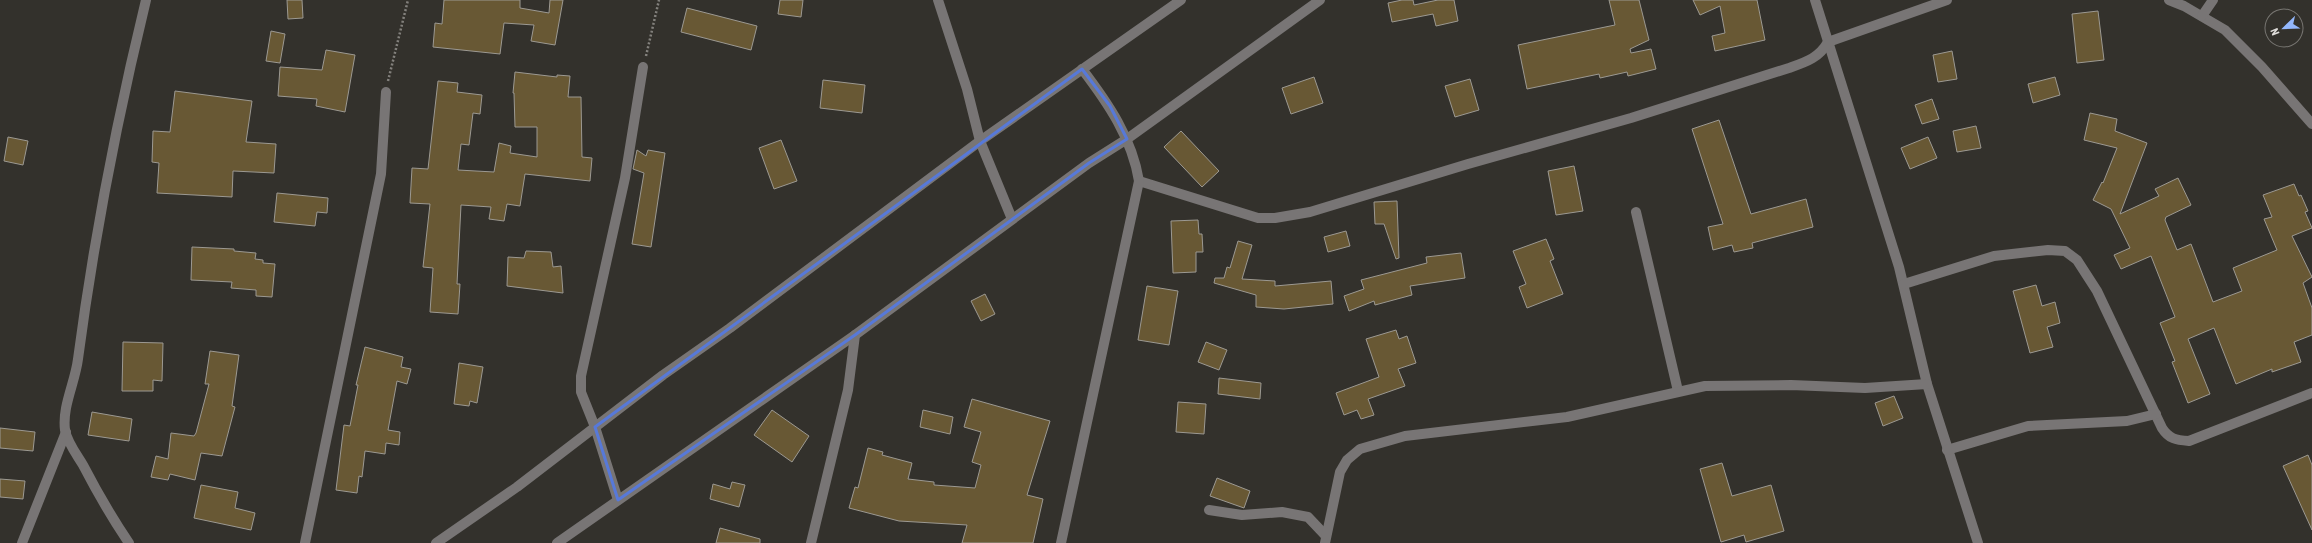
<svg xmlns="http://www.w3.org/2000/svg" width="2312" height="543" font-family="'Asap Condensed',sans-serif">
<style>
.building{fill:#685834;stroke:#9c9992}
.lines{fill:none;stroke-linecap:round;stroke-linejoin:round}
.path{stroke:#83817d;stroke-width:2.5;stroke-dasharray:2 2;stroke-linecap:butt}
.minor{stroke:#787575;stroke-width:10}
.marked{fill:none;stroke:#5779d9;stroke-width:3;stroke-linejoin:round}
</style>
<rect width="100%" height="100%" fill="#33312c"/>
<g class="building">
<polygon points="287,0 302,0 303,18 288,19"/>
<polygon points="444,0 520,0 520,8 549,13 550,0 563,0 555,45 531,41 534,25 504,23 500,54 433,47 435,23 442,24"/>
<polygon points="780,0 803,0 801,17 778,14"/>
<polygon points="1402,0 1413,0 1414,5 1438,0 1454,0 1458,21 1436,26 1433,14 1392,22 1388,3"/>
<polygon points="1609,0 1639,0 1649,40 1630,49 1631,53 1651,49 1656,69 1628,76 1627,72 1600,78 1599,74 1527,89 1518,45 1615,25"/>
<polygon points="1693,0 1757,0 1765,40 1715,51 1712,36 1725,33 1720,6 1700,15"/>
<polygon points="687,8 757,26 751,50 681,32"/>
<polygon points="2098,11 2104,60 2077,63 2072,14"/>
<polygon points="271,31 285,34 280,63 266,61"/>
<polygon points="326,50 355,55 345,112 316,106 317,99 278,96 280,67 322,70"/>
<polygon points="1952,51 1957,79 1938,82 1933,55"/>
<polygon points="515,72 557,77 557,75 570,76 568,97 581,97 582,157 592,158 590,181 525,174 520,206 507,204 504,221 489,219 491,207 461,205 457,284 460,284 458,314 430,312 433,268 423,267 430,204 410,203 412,168 428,169 438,81 458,83 457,92 482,95 480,114 473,113 469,145 461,144 458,170 494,172 499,143 511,146 510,153 537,157 537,127 515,127 514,93 513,93"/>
<polygon points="1314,77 1323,103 1291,114 1282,88"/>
<polygon points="2055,77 2060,95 2033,103 2028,84"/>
<polygon points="1470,79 1479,110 1455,117 1445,86"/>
<polygon points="823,80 865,85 862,113 820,108"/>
<polygon points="175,91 252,101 246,142 276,144 274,173 233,171 232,197 157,193 159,163 152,162 153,131 170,132"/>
<polygon points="1932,99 1939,119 1922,124 1915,105"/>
<polygon points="2090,113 2117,119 2115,131 2147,143 2120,214 2159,196 2155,189 2178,178 2191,205 2166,217 2165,220 2177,250 2191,244 2213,302 2242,291 2233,268 2277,250 2264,219 2272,217 2263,195 2294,184 2299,196 2301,195 2308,211 2305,212 2312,228 2292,236 2312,277 2303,283 2312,308 2312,335 2294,342 2301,362 2272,372 2272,369 2236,384 2214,328 2188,339 2210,394 2188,403 2172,362 2175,361 2160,323 2175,317 2151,256 2121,269 2114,255 2130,248 2111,209 2093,200 2102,182 2103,183 2117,148 2084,140"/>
<polygon points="1719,120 1751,214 1806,199 1813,227 1752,243 1753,248 1734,252 1732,245 1713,250 1708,227 1723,224 1692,129"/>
<polygon points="1976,126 1981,148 1957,152 1953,131"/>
<polygon points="1181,131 1219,171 1202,187 1164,147"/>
<polygon points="8,137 28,141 23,165 4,161"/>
<polygon points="1928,137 1937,158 1910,169 1901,148"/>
<polygon points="781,140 797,181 774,189 759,148"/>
<polygon points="637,150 646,156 648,150 665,153 651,247 632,244 644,173 633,169"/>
<polygon points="1574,166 1583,211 1556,215 1548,171"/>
<polygon points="277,193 328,198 327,213 317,212 315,226 274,222"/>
<polygon points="1397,201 1399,258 1396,259 1384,224 1375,224 1374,202"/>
<polygon points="1198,220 1199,234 1202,234 1203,252 1196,252 1196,272 1173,273 1171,221"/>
<polygon points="1346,231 1350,246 1328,252 1324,237"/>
<polygon points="1546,239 1554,259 1550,261 1563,294 1527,308 1519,287 1526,284 1513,251"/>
<polygon points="1238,241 1252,245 1242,279 1275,281 1275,286 1331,281 1333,304 1284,309 1256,307 1256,295 1214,283 1215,278 1224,278 1227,267 1230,268"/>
<polygon points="192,247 234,249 234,251 256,253 255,259 263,260 263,263 275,264 272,297 256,296 256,290 231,288 232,282 191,280"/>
<polygon points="526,251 551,252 553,267 561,266 563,293 507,286 508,257 524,258"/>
<polygon points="1461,253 1465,278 1410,286 1412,295 1375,305 1374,301 1349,311 1344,296 1364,289 1361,280 1427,263 1426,257"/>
<polygon points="2036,285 2042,306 2055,302 2060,323 2047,327 2053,347 2030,353 2013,291"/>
<polygon points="1147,286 1178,291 1169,345 1138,340"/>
<polygon points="985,294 995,314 981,321 971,301"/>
<polygon points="1396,330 1399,339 1407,336 1416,363 1398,369 1405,386 1368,399 1374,415 1361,419 1357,410 1344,415 1336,393 1379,377 1366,339"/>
<polygon points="123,342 163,343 162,381 153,380 153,391 122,391"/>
<polygon points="1206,342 1227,350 1219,370 1198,362"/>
<polygon points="365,347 403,357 401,367 411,369 407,384 397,381 388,430 400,432 399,445 386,443 385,454 365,451 362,477 359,476 357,493 336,490 344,425 350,426 358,385 356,385"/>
<polygon points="210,351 239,355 232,406 235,407 222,456 201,453 195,480 170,474 168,480 151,477 156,456 168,459 171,433 194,436 196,433 209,384 205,384"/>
<polygon points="459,363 483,367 477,403 470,401 469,406 454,404"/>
<polygon points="1219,378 1261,383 1260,399 1218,394"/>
<polygon points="1894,396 1903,418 1883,426 1875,403"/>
<polygon points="972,399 1050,421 1027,495 1043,499 1033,543 962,543 967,525 899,521 849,508 855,487 858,488 868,448 883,452 882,455 912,463 908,479 934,482 934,485 975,488 981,465 972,462 981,432 964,427"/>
<polygon points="1178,402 1206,404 1204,434 1176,432"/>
<polygon points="772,410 809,436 792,462 754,435"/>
<polygon points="923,410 953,417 950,434 920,427"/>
<polygon points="92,412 132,419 129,441 88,435"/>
<polygon points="0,428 35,432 33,451 0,448"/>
<polygon points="2308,455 2312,465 2312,530 2283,466"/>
<polygon points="1722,463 1732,496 1771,485 1784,531 1746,542 1744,535 1721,542 1700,469"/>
<polygon points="1217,478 1250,491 1244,508 1210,496"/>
<polygon points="0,479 25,481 23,499 0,497"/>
<polygon points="732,482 745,485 739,507 710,499 713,484 730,489"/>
<polygon points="201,485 238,492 235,508 255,513 251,530 194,518"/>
<polygon points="720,528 760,539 760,543 716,543"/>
</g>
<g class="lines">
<g class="path">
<polyline points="646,56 659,0"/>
<polyline points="388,81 408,0"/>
</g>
<g class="minor">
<polyline points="938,0 967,89 980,141 1012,219"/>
<polyline points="1815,0 1899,267 1927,384 1978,543"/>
<polyline points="2169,0 2184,6 2225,30 2262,67 2312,124"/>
<polyline points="2202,16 2213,0"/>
<path d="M 1139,181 L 1258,218 L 1275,218 L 1310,212 L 1468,164 L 1631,118 L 1789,68 C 1806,62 1819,58 1828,42 L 1947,0"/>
<polyline points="1636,212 1678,391"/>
<path d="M 1904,284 L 1994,256 L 2048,250 L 2065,251 L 2077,260 L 2097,291 L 2162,428 C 2169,439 2176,440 2189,441 L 2312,393"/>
<polyline points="1947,450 2028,426 2127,421 2156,414"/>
<polyline points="618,500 595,427 581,392 581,376 625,178 643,67"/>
<polyline points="1209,510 1242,515 1282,512 1308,517 1326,536"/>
<polyline points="22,543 66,432"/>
<path d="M 129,543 C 112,518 97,492 83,465 C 77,455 67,442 65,430 C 62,406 75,383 78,359 C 94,238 117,119 146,0"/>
<polyline points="305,543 381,174 386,92"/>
<polyline points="436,543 517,487 663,375 730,328 980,141 1181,0"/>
<polyline points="557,543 855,335 1089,163 1127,139 1320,0"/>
<polyline points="811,543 848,390 855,335"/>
<path d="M 1061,543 L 1139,181 C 1132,138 1108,103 1082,69"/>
<polyline points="1325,543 1340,472 1347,460 1360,449 1405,436 1567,417 1705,386 1791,385 1865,388 1927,384"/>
</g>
</g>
<path class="marked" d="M 1082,69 L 1110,106 L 1127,139 L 1089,163 L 855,335 L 618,500 L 595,427 Z"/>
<g transform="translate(2284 28) rotate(247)"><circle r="19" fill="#33312c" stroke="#787672"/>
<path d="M0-3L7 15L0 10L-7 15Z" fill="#93b7fd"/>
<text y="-6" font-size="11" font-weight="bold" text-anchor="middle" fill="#dfddda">N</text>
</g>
</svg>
